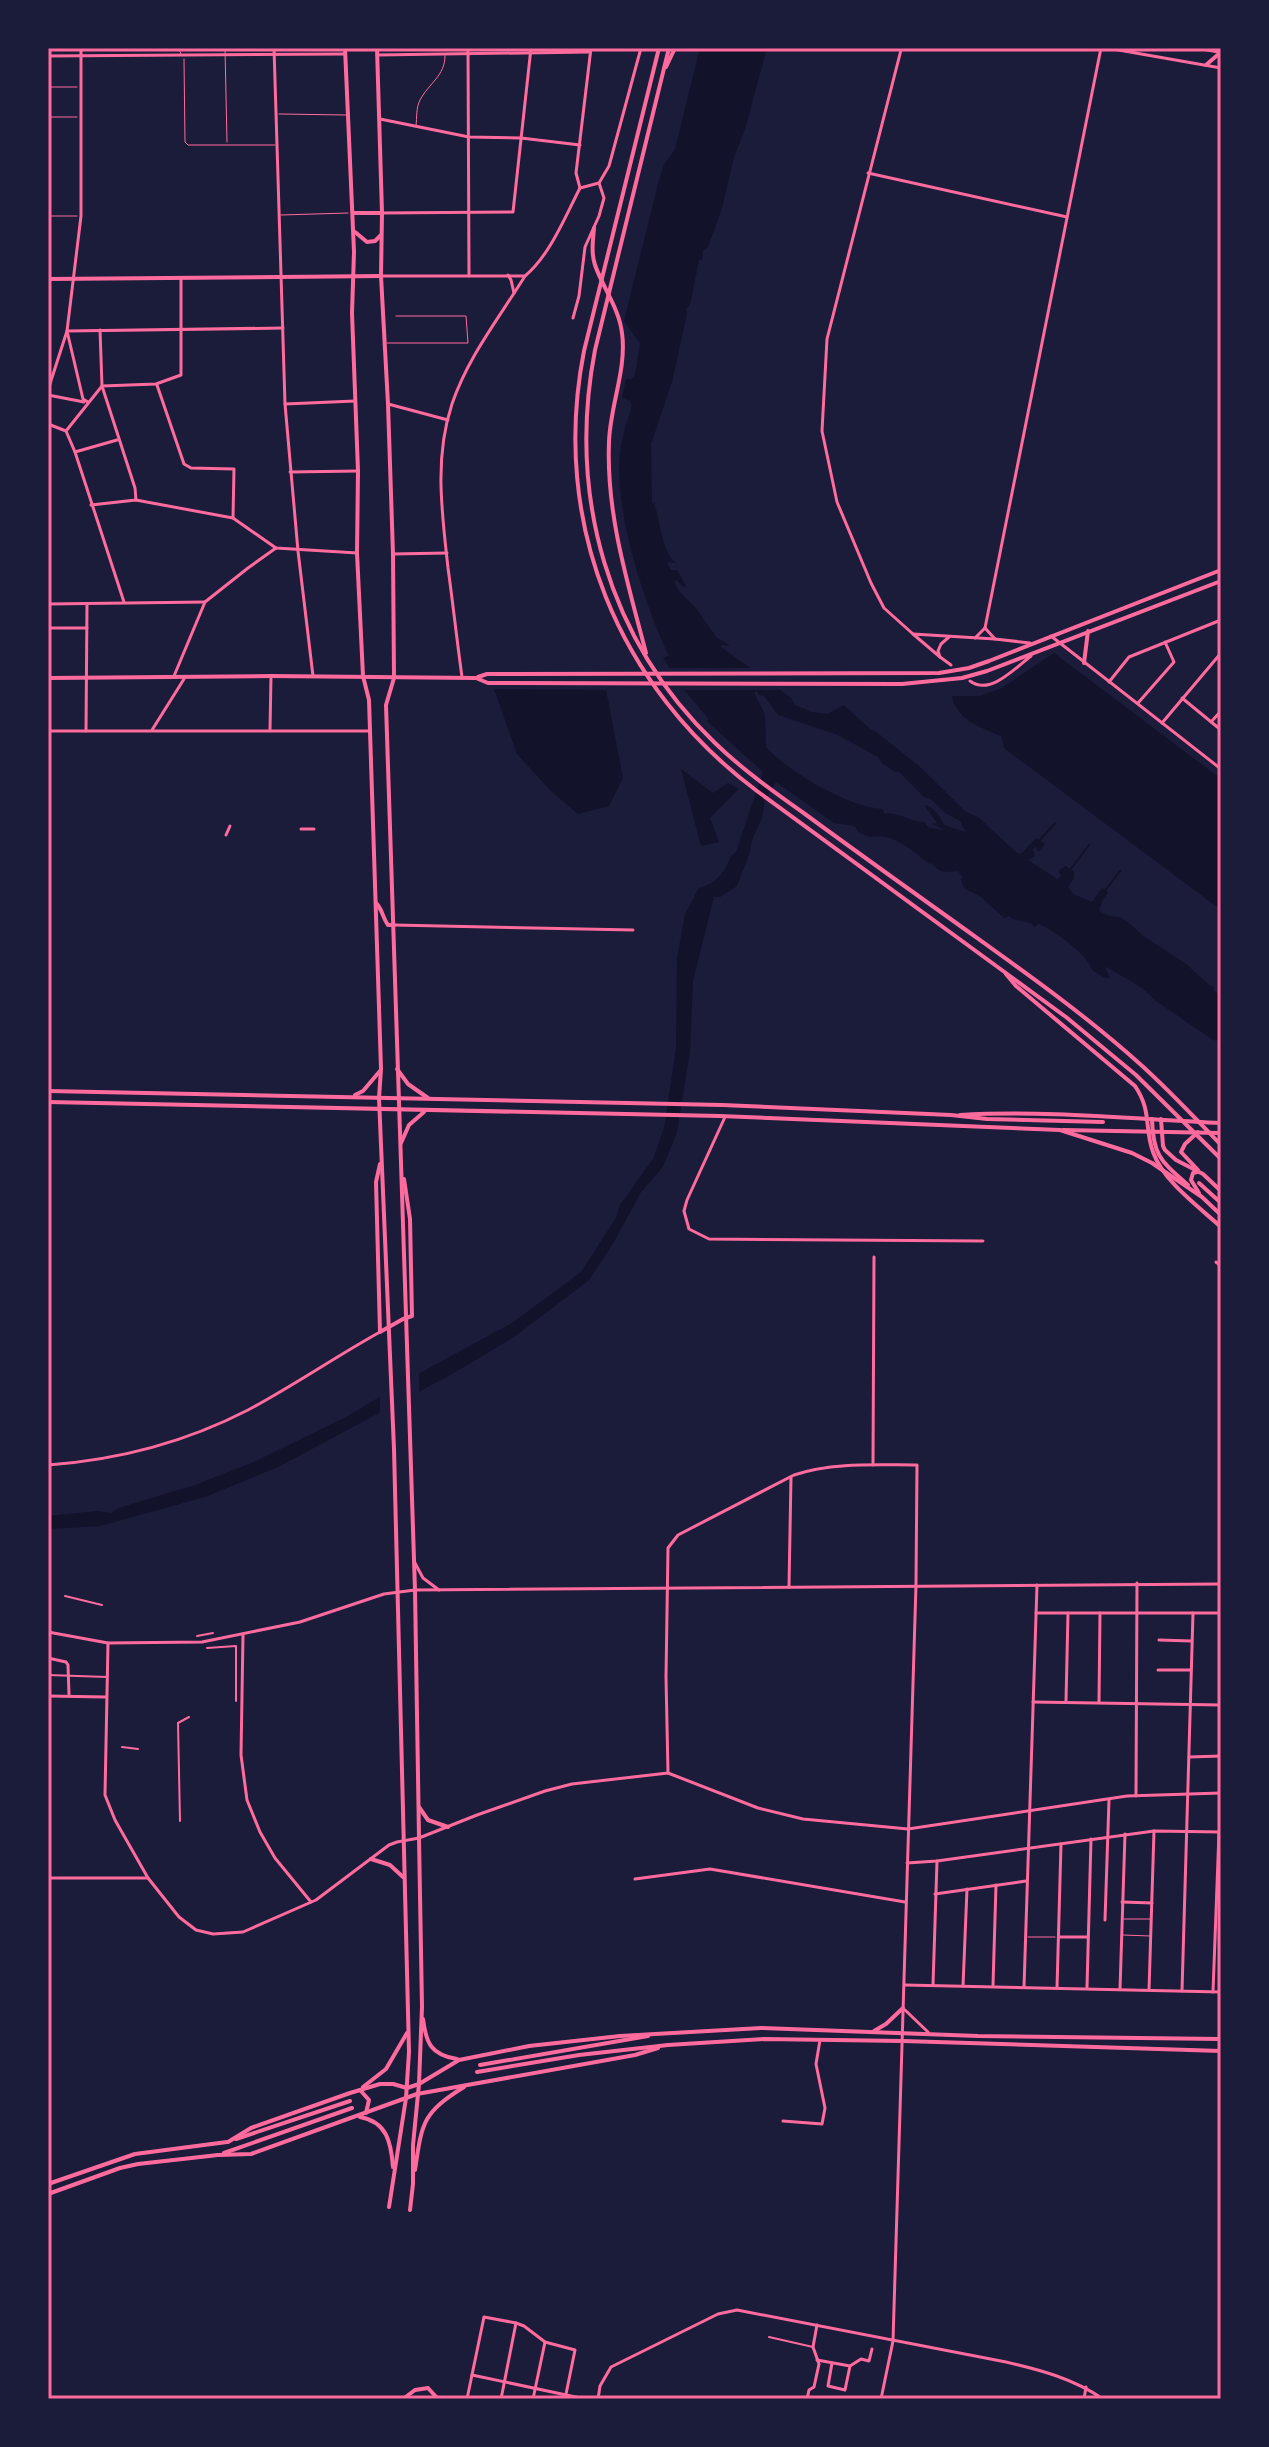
<svg xmlns="http://www.w3.org/2000/svg" width="1269" height="2447" font-family="'Titillium Web',sans-serif">
<style>
.water{fill:#12122b;fill-rule:evenodd}
.pier{fill:#1b1b3a}
.lines{fill:none;stroke-linecap:round;stroke-linejoin:round}
.stream{stroke:#12122b;stroke-width:2}
.service{stroke:#ff6b9d;stroke-width:1}
.pedestrian{stroke:#ff6b9d;stroke-width:2}
.minor{stroke:#ff6b9d;stroke-width:3}
.tertiary{stroke:#ff6b9d;stroke-width:3}
.secondary{stroke:#ff6b9d;stroke-width:4}
.primary{stroke:#ff6b9d;stroke-width:4}
.trunk{stroke:#ff6b9d;stroke-width:4}
.neatline{fill:none;stroke:#ff6b9d;stroke-width:3}
</style>
<rect width="100%" height="100%" fill="#1b1b3a"/>
<g class="water">
<path d="M 700,48 L 767,48 L 745,129 L 734,157 L 722,208 L 708,247 L 703,250 L 702,260 L 699,260 L 690,305 L 686,309 L 687,314 L 672,382 L 651,444 L 652,504 L 654,503 C 661,523 661,550 676,563 L 667,562 L 671,570 L 677,570 L 686,586 L 683,587 L 676,580 L 674,582 L 680,592 L 695,607 L 717,638 L 728,644 L 729,646 L 721,645 L 721,647 L 779,689 L 791,698 L 795,705 L 812,712 L 827,714 L 844,705 L 871,730 L 875,731 L 919,766 L 966,812 L 978,817 L 1017,853 L 1021,854 L 1036,838 L 1045,844 L 1038,852 L 1036,847 L 1032,849 L 1035,856 L 1028,860 L 1057,879 L 1062,876 L 1059,873 L 1059,870 L 1066,866 L 1074,872 L 1074,878 L 1068,887 L 1073,894 L 1092,902 L 1102,888 L 1108,892 L 1102,901 L 1099,911 L 1110,916 L 1120,917 L 1128,922 L 1142,935 L 1186,964 L 1209,985 L 1214,987 L 1213,990 L 1221,996 L 1221,1041 L 1213,1040 L 1156,1001 L 1142,988 L 1107,967 L 1105,968 L 1110,977 L 1105,978 L 1092,970 C 1088,954 1054,931 1039,924 L 1034,927 L 1031,923 L 1012,919 L 1010,916 L 1004,918 L 981,897 L 964,888 L 961,880 L 963,877 L 958,871 C 948,872 938,874 932,863 L 930,864 C 911,851 895,832 870,837 L 858,832 L 855,826 L 834,823 L 776,782 L 765,800 L 762,818 L 752,840 L 750,852 L 737,886 L 720,897 L 714,897 L 693,981 L 690,1052 L 677,1132 L 663,1167 L 641,1192 L 614,1242 L 589,1280 L 514,1337 L 452,1374 L 280,1466 L 205,1497 L 100,1526 L 48,1529 L 48,1516 L 98,1511 L 111,1513 L 119,1508 L 195,1485 L 254,1462 L 346,1417 L 418,1374 L 512,1323 L 581,1272 L 616,1218 L 620,1205 L 653,1159 L 664,1128 L 676,1049 L 677,958 L 685,914 L 699,888 C 710,885 719,879 725,869 C 730,862 728,857 736,852 L 763,772 L 707,721 L 708,718 L 685,691 L 663,658 L 669,656 C 644,604 609,498 622,441 C 624,429 629,417 632,405 L 630,401 L 622,398 L 626,379 L 631,379 L 635,375 L 640,343 L 624,321 L 659,180 L 664,165 L 675,149 ZM 756,690 L 759,695 L 764,696 L 778,715 L 838,735 L 878,757 L 882,763 L 895,772 L 898,771 L 924,797 L 931,799 L 945,813 L 960,821 L 966,832 L 944,825 C 941,818 934,806 924,805 L 937,823 L 932,824 L 946,830 L 929,828 L 924,822 C 910,822 896,810 884,814 L 883,809 C 849,807 791,774 766,747 L 765,714 L 754,693 Z"/>
<path d="M 1054,653 L 1221,779 L 1221,910 L 1004,748 L 1001,736 C 981,728 956,719 952,696 L 980,696 L 1002,688 Z"/>
<polygon points="494,689 606,690 623,778 609,806 578,814 550,790 517,754"/>
<polygon points="681,769 713,793 728,783 739,789 710,818 719,842 701,846"/>
</g>
<g class="pier">
<polygon points="664,668 757,668 784,690 679,690"/>
<polygon points="419,1369 419,1396 380,1417 380,1392"/>
</g>
<g class="lines">
<g class="stream">
<polyline points="1040,840 1055,823"/>
<polyline points="1070,870 1089,845"/>
<polyline points="1104,892 1120,871"/>
</g>
<g class="service">
<polyline points="179,48 181,54"/>
<polyline points="225,48 227,142"/>
<polyline points="184,59 185,142 188,145 275,145"/>
<polyline points="48,87 77,87"/>
<polyline points="279,114 346,115"/>
<polyline points="48,117 77,117"/>
<path d="M 416,126 C 417,117 416,108 420,100 C 429,83 445,76 445,56"/>
<polyline points="281,215 348,213"/>
<polyline points="48,216 77,216"/>
<polyline points="387,343 468,343 466,316 396,316"/>
<polyline points="1124,1919 1151,1919"/>
<polyline points="1123,1935 1150,1936"/>
<polyline points="1028,1937 1055,1937"/>
</g>
<g class="pedestrian">
<polyline points="65,1596 102,1605"/>
<polyline points="197,1636 213,1633"/>
<polyline points="207,1648 236,1646 236,1701"/>
<polyline points="48,1675 107,1677"/>
<polyline points="122,1747 138,1749"/>
<polyline points="180,1821 178,1723 189,1717"/>
<polyline points="769,2337 813,2347"/>
</g>
<g class="minor">
<polyline points="274,48 285,404 298,551 313,676"/>
<polyline points="468,48 469,276"/>
<polyline points="901,50 827,339 822,431 837,502 871,583 884,608 913,634"/>
<polyline points="377,55 589,52"/>
<polyline points="48,56 344,54"/>
<polyline points="380,119 469,137 521,138 580,145"/>
<polyline points="868,173 1067,217"/>
<polyline points="382,213 513,212 531,48"/>
<polyline points="573,318 579,296 585,247 599,216 604,198 599,183"/>
<polyline points="100,330 102,386 135,488 136,500"/>
<polyline points="157,385 184,464 191,468 234,469 233,518"/>
<polyline points="48,390 67,331 81,216 81,48"/>
<polyline points="48,395 84,402"/>
<polyline points="88,402 83,399 67,331 283,328"/>
<polyline points="285,404 355,401"/>
<polyline points="388,404 448,420"/>
<polyline points="48,424 66,431 75,452 124,602"/>
<polyline points="66,431 102,386 156,384 181,375 181,278"/>
<polyline points="75,452 117,440"/>
<polyline points="290,472 358,471"/>
<polyline points="91,505 136,500 152,503 233,518 276,548 357,553"/>
<polyline points="393,554 447,553"/>
<polyline points="48,604 205,602"/>
<polyline points="48,628 87,628"/>
<polyline points="985,628 1101,48"/>
<polyline points="1051,636 1221,769"/>
<polyline points="949,637 941,644 938,651 940,657 951,665"/>
<polyline points="975,638 985,628 995,639"/>
<polyline points="940,657 913,634 995,639 1030,643"/>
<polyline points="174,676 205,602 248,568 276,548"/>
<path d="M 970,681 C 990,696 1015,668 1031,656"/>
<polyline points="1109,682 1129,657 1221,620"/>
<polyline points="1182,698 1221,730"/>
<polyline points="1138,703 1174,662 1165,642"/>
<polyline points="1211,722 1221,711"/>
<polyline points="1162,723 1221,653"/>
<polyline points="152,730 184,679"/>
<polyline points="270,730 271,676"/>
<polyline points="48,731 370,731"/>
<polyline points="86,731 87,604"/>
<polyline points="301,829 314,829"/>
<polyline points="226,835 230,826"/>
<polyline points="394,925 633,930"/>
<polyline points="725,1117 687,1200 684,1211 689,1229 709,1239 983,1241"/>
<polyline points="1216,1262 1221,1266"/>
<polyline points="873,1465 874,1257"/>
<polyline points="789,1587 791,1477"/>
<polyline points="1036,1613 1221,1613"/>
<polyline points="243,1635 241,1755 247,1800 260,1832 275,1858 311,1902"/>
<polyline points="1159,1640 1191,1641"/>
<polyline points="108,1643 105,1795 115,1820 148,1878"/>
<polyline points="48,1658 66,1662 68,1665 69,1695"/>
<polyline points="1158,1670 1191,1670"/>
<polyline points="48,1696 106,1697"/>
<polyline points="1066,1701 1068,1613"/>
<polyline points="1033,1702 1221,1705"/>
<polyline points="1099,1702 1100,1613"/>
<polyline points="1189,1757 1221,1756"/>
<path d="M 668,1773 L 666,1677 L 668,1548 L 678,1535 L 794,1475 C 832,1462 877,1465 917,1465 L 916,1584"/>
<polyline points="1136,1796 1137,1583"/>
<polyline points="907,1863 937,1861 1154,1831 1221,1832"/>
<polyline points="635,1879 710,1869 905,1902"/>
<polyline points="935,1894 1026,1881"/>
<polyline points="1122,1902 1152,1903"/>
<polyline points="1105,1920 1109,1800"/>
<polyline points="1059,1937 1087,1937"/>
<polyline points="905,1985 1221,1992"/>
<polyline points="933,1985 937,1861"/>
<polyline points="993,1985 996,1885"/>
<polyline points="963,1986 967,1889"/>
<polyline points="1024,1987 1037,1585"/>
<polyline points="1087,1987 1091,1839"/>
<polyline points="1057,1988 1061,1844"/>
<polyline points="1120,1989 1125,1834"/>
<polyline points="1149,1990 1154,1831"/>
<polyline points="1182,1991 1193,1613"/>
<polyline points="1213,1992 1219,1832"/>
<polyline points="783,2121 822,2124 825,2108 816,2064 820,2040"/>
<polyline points="817,2360 850,2366 845,2390 828,2386 832,2363"/>
<polyline points="850,2366 861,2359 869,2361 872,2349"/>
<polyline points="472,2375 585,2399"/>
<polyline points="467,2399 484,2317 516,2323 524,2326 545,2342 575,2350 565,2399"/>
<polyline points="501,2399 516,2323"/>
<polyline points="533,2399 545,2342"/>
<path d="M 598,2399 L 600,2386 L 611,2367 L 718,2314 L 737,2310 L 1006,2362 C 1041,2370 1074,2379 1103,2399"/>
<polyline points="807,2399 809,2390 814,2387 819,2364 813,2347 817,2325"/>
<polyline points="1084,2399 1086,2387"/>
</g>
<g class="tertiary">
<polyline points="1107,48 1221,68"/>
<polyline points="580,188 599,183 609,166 641,48"/>
<polyline points="580,188 576,173 591,48"/>
<polyline points="508,275 511,280 514,293"/>
<polyline points="381,276 525,276"/>
<path d="M 462,677 C 457,641 453,604 448,568 C 442,513 434,458 452,404 C 468,357 499,318 525,276 C 550,255 565,217 580,188"/>
<path d="M 48,1465 C 117,1460 186,1442 248,1410 C 293,1386 335,1357 380,1332"/>
<polyline points="415,1563 423,1578 439,1590"/>
<polyline points="48,1632 108,1643 202,1642 300,1622 384,1594 415,1590 1221,1584"/>
<polyline points="48,1878 148,1878 179,1917 196,1930 213,1934 243,1932 316,1900 389,1845 397,1842 419,1838 477,1815 545,1791 572,1784 668,1773 758,1808 803,1819 908,1829 1127,1796 1221,1793"/>
<polyline points="905,2010 928,2032"/>
<polyline points="881,2399 893,2341 916,1585"/>
</g>
<g class="secondary">
<polyline points="48,279 381,276"/>
<polyline points="1084,663 1088,631"/>
<polyline points="478,677 487,674 939,673 969,668 989,661 1221,570"/>
<polyline points="48,678 271,676 476,678 488,683 902,684 962,678 987,671 1221,581"/>
<path d="M 960,1115 C 1047,1110 1134,1119 1221,1123"/>
<polyline points="1063,1130 1221,1133"/>
</g>
<g class="primary">
<polyline points="345,48 354,252 352,313 358,471 357,553 363,676 369,700 381,1069 379,1098 394,1449 409,2052 406,2098 389,2207"/>
<polyline points="377,48 382,213 381,276 388,404 393,554 394,678 386,705 415,1590 419,1838 422,2007 419,2084 413,2145 413,2184 410,2210"/>
<polyline points="1199,48 1221,52"/>
<polyline points="1206,65 1221,52"/>
<polyline points="353,213 382,213"/>
<polyline points="355,232 367,242 375,241 381,235"/>
<path d="M 376,903 C 383,910 382,917 388,925 L 394,925"/>
<polyline points="397,1069 408,1084 428,1098"/>
<polyline points="48,1091 722,1105 951,1115 987,1119 1103,1122"/>
<polyline points="355,1095 363,1091 380,1071"/>
<polyline points="48,1102 720,1116 1060,1130 1132,1153 1152,1163 1202,1197 1221,1215"/>
<path d="M 1152,1119 C 1153,1156 1161,1161 1188,1185"/>
<polyline points="1161,1119 1163,1146 1165,1150 1176,1160 1203,1174 1221,1191"/>
<polyline points="1198,1132 1185,1144 1181,1152 1198,1170"/>
<polyline points="401,1143 409,1125 424,1112"/>
<polyline points="380,1164 376,1182 380,1332 403,1319 412,1316 410,1219 404,1179"/>
<polyline points="1197,1172 1193,1173 1191,1180 1199,1193"/>
<polyline points="1199,1183 1221,1203"/>
<polyline points="419,1807 428,1820 448,1827"/>
<polyline points="371,1859 390,1865 403,1877"/>
<path d="M 423,2019 C 426,2043 431,2055 457,2059"/>
<polyline points="874,2031 886,2024 903,2008"/>
<polyline points="480,2065 648,2036"/>
<polyline points="477,2072 579,2055 668,2045 764,2039 903,2041 1221,2051"/>
<polyline points="363,2087 386,2069 407,2033"/>
<polyline points="360,2090 369,2100 366,2113"/>
<path d="M 360,2117 C 387,2122 391,2142 393,2167"/>
<polyline points="236,2139 350,2101"/>
<polyline points="228,2142 251,2128 350,2093 380,2084 393,2084 407,2088 419,2084 459,2060 529,2046 620,2036 761,2028 978,2036 1221,2039"/>
<polyline points="224,2153 352,2108"/>
<path d="M 415,2170 C 422,2123 422,2113 464,2087"/>
<polyline points="48,2184 135,2154 227,2142"/>
<polyline points="48,2194 120,2168 138,2164 218,2155 251,2154 417,2094 635,2055 658,2048"/>
<polyline points="403,2399 415,2390 428,2388 438,2399"/>
</g>
<g class="trunk">
<path d="M 659,48 L 584,351 C 550,523 618,687 757,791 L 1066,1017 L 1136,1075 L 1221,1159"/>
<path d="M 669,48 L 595,350 C 567,496 608,640 715,743 C 743,770 774,792 805,814 C 854,850 903,885 952,920 C 1016,966 1081,1011 1140,1064 C 1168,1089 1194,1117 1221,1145"/>
<polyline points="666,67 675,48"/>
<path d="M 594,228 C 593,240 591,253 595,265 C 603,288 619,308 622,333 C 627,369 610,406 609,442 C 606,514 628,584 646,653"/>
<path d="M 1006,974 L 1016,986 L 1135,1086 C 1152,1111 1144,1127 1153,1152 C 1163,1181 1199,1207 1221,1227"/>
</g>
</g>
<rect width="1269" height="2447" fill="none" stroke="#1b1b3a" stroke-width="100"/>
<rect x="50" y="50" width="1169" height="2347" class="neatline"/>
</svg>
